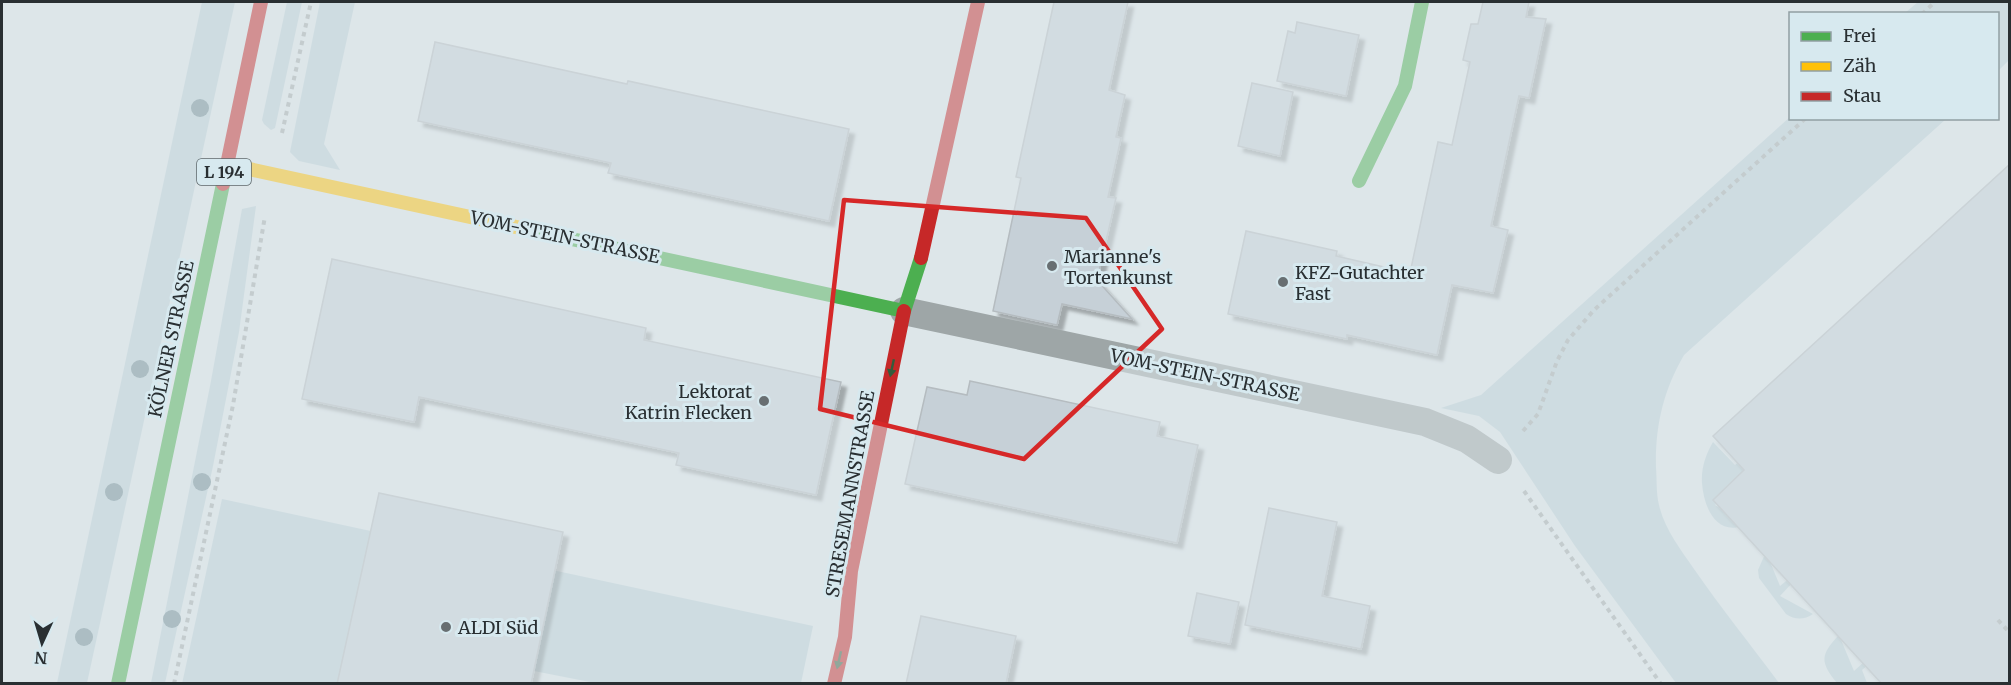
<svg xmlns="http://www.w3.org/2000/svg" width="2011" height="685" font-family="Merriweather,serif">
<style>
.green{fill:#bdd1d7}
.building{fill:#c6d0d7;stroke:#b5bcc0;stroke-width:1.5;filter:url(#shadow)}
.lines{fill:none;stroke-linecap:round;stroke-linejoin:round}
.path{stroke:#a6adae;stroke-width:4;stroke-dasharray:4.5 4.5;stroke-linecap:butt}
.lane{stroke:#9ea6a7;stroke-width:28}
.fast{stroke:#4caf50;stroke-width:14}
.slow{stroke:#ffc107;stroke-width:14}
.jam{stroke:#c62828;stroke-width:14}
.tree{fill:#718c94}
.oneway{fill:#355c3c}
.marked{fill:none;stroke:#d62828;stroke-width:4.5;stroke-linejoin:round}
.poi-dot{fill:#686f72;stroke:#d7e9ef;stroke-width:2}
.labels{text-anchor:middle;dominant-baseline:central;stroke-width:6;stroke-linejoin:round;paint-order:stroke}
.shield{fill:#d7e9ef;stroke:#5d676b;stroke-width:1.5}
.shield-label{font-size:16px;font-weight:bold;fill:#292f32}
.street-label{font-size:18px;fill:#292f32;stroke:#d7e9ef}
.poi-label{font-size:18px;fill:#292f32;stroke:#d7e9ef;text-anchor:start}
</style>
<defs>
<filter id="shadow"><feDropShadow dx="5.5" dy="5.5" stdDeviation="1.5" flood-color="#0004"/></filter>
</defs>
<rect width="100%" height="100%" fill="#dde6e9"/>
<g class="green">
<polygon points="202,2 235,2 87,683 57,683"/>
<polygon points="287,2 302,2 275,128 271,130 264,124 262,120"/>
<polygon points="320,2 355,2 324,144 340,170 299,161 290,152"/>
<polygon points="1918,2 2009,2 2009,60 1998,71 1998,14 1905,13"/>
<path d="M 1790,117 L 1790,118 L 1946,119 L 1684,355 C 1663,391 1655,427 1656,468 C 1657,480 1656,493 1659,505 C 1664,528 1681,550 1694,569 C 1721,608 1751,645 1779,683 L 1676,683 L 1575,546 L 1500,432 L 1479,416 L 1441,408 L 1481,395 Z"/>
<polygon points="256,206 239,332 213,466 165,683 151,683 211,381 242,209"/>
<path d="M 2009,216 L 1715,505 L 1748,524 C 1717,538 1704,509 1702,483 C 1701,468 1706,454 1713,442 L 1735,465 Z"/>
<polygon points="222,499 813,626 801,683 595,683 534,671 549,597 365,558 337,683 182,684"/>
<path d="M 1766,552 L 1780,586 L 1796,573 L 1794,581 L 1780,596 L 1813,614 C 1804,620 1795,620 1786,614 L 1759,578 L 1758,570 Z"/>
<path d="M 1839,635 L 1854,671 L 1885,643 L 1893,643 L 1862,670 L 1867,683 L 1837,683 C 1820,662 1820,655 1839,635 Z"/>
</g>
<g class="building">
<polygon points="1054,2 1128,2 1109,90 1125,95 1116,137 1121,138 1108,197 1116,198 1097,280 1132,319 1062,304 1057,325 993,311 1021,178 1016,177"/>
<polygon points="1483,2 1529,2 1526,17 1546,19 1529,98 1519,96 1491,226 1508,230 1493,293 1452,285 1437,355 1347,335 1347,339 1228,314 1246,231 1337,251 1336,256 1410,273 1438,142 1452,145 1470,62 1463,60 1471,24 1478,24"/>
<polygon points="1297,22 1359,35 1346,96 1277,81 1288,31 1295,33"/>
<polygon points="435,42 627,84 628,81 849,129 829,221 608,173 611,163 418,121"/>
<polygon points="1252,83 1293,92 1280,156 1238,146"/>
<polygon points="2010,164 2010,684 1882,684 1713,500 1744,470 1713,436"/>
<polygon points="332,259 646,328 644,340 841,382 816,495 676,465 679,453 419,397 414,422 302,399"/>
<polygon points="970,381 1160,422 1157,436 1198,445 1177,543 905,484 927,387 967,395"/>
<polygon points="379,493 563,532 531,684 337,684"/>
<polygon points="1269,508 1337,522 1322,596 1370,606 1361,649 1245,625"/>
<polygon points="1197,593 1239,602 1230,644 1188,636"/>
<polygon points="921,616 1016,636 1006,684 906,684"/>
</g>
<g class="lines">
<g class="path">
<polyline points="1922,14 1935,2"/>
<polyline points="282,133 311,2"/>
<polyline points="1523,431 1538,414 1557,361 1568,340 1594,310 1806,118"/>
<polyline points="1524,491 1661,684"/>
<polyline points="1998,620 2010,633"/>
<polyline points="174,684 233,405 265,216"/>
</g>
<polyline class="lane" points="904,311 1425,422 1467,439 1498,460"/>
<g class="fast">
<polyline points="1359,181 1405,86 1422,2"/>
<polyline points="530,230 904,311 921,258"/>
<polyline points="118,684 223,184"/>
</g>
<polyline class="slow" points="226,164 530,230"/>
<g class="jam">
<polyline points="223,184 261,2"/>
<polyline points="921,258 978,2"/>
<polyline points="834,684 845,637 851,571 904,311"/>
</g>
</g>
<g class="tree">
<circle cx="200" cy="108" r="9"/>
<circle cx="140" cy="369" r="9"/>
<circle cx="202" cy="482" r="9"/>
<circle cx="114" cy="492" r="9"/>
<circle cx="172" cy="619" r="9"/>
<circle cx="84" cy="637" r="9"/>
</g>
<defs><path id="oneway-solid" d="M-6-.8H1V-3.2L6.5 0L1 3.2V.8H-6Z" transform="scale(1.5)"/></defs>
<g class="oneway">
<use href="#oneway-solid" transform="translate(892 368) rotate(102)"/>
<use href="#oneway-solid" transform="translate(839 660) rotate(103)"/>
</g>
<path d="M0 0H2011V685H0ZM 844,200 L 1086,218 L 1162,329 L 1024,459 L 820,409 Z" fill="#dde6e9" fill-opacity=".55" fill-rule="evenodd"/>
<path class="marked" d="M 844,200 L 1086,218 L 1162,329 L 1024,459 L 820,409 Z"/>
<g class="poi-dot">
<circle cx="1052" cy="266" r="6"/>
<circle cx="1283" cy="282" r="6"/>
<circle cx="764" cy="401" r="6"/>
<circle cx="446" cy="627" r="6"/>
</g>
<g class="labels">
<rect class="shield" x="197" y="159" width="54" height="26" rx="4.5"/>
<g class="shield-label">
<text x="224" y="172">L 194</text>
</g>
<g class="street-label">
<text transform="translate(565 237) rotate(12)">VOM-STEIN-STRASSE</text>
<text transform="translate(171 339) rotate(-78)">KÖLNER STRASSE</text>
<text transform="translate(1205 375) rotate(12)">VOM-STEIN-STRASSE</text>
<text transform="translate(850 494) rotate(-80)">STRESEMANNSTRASSE</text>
</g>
<g class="poi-label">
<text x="1064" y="256">Marianne's<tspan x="1064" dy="21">Tortenkunst</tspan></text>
<text x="1295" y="272">KFZ-Gutachter<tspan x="1295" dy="21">Fast</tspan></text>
<text x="752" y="391" text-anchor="end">Lektorat<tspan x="752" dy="21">Katrin Flecken</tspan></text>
<text x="458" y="627">ALDI Süd</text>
</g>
</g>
<rect width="2011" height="685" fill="none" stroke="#292f32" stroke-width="6"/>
<rect x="1789" y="12" width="210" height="108" fill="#d7e9ef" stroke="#919fa3" stroke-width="1.5"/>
<rect x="1801" y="32" width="30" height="9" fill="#4caf50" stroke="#919fa3" stroke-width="1.5"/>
<text x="1843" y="42" font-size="18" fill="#292f32">Frei</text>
<rect x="1801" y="62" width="30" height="9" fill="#ffc107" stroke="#919fa3" stroke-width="1.5"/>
<text x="1843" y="72" font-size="18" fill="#292f32">Zäh</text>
<rect x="1801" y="92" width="30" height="9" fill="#c62828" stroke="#919fa3" stroke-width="1.5"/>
<text x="1843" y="102" font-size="18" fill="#292f32">Stau</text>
<g transform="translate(42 643) rotate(184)" stroke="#d7e9ef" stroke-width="4.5" paint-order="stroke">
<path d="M0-4.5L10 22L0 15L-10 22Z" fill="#292f32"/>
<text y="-9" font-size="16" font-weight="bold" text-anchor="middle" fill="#292f32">N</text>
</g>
</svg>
